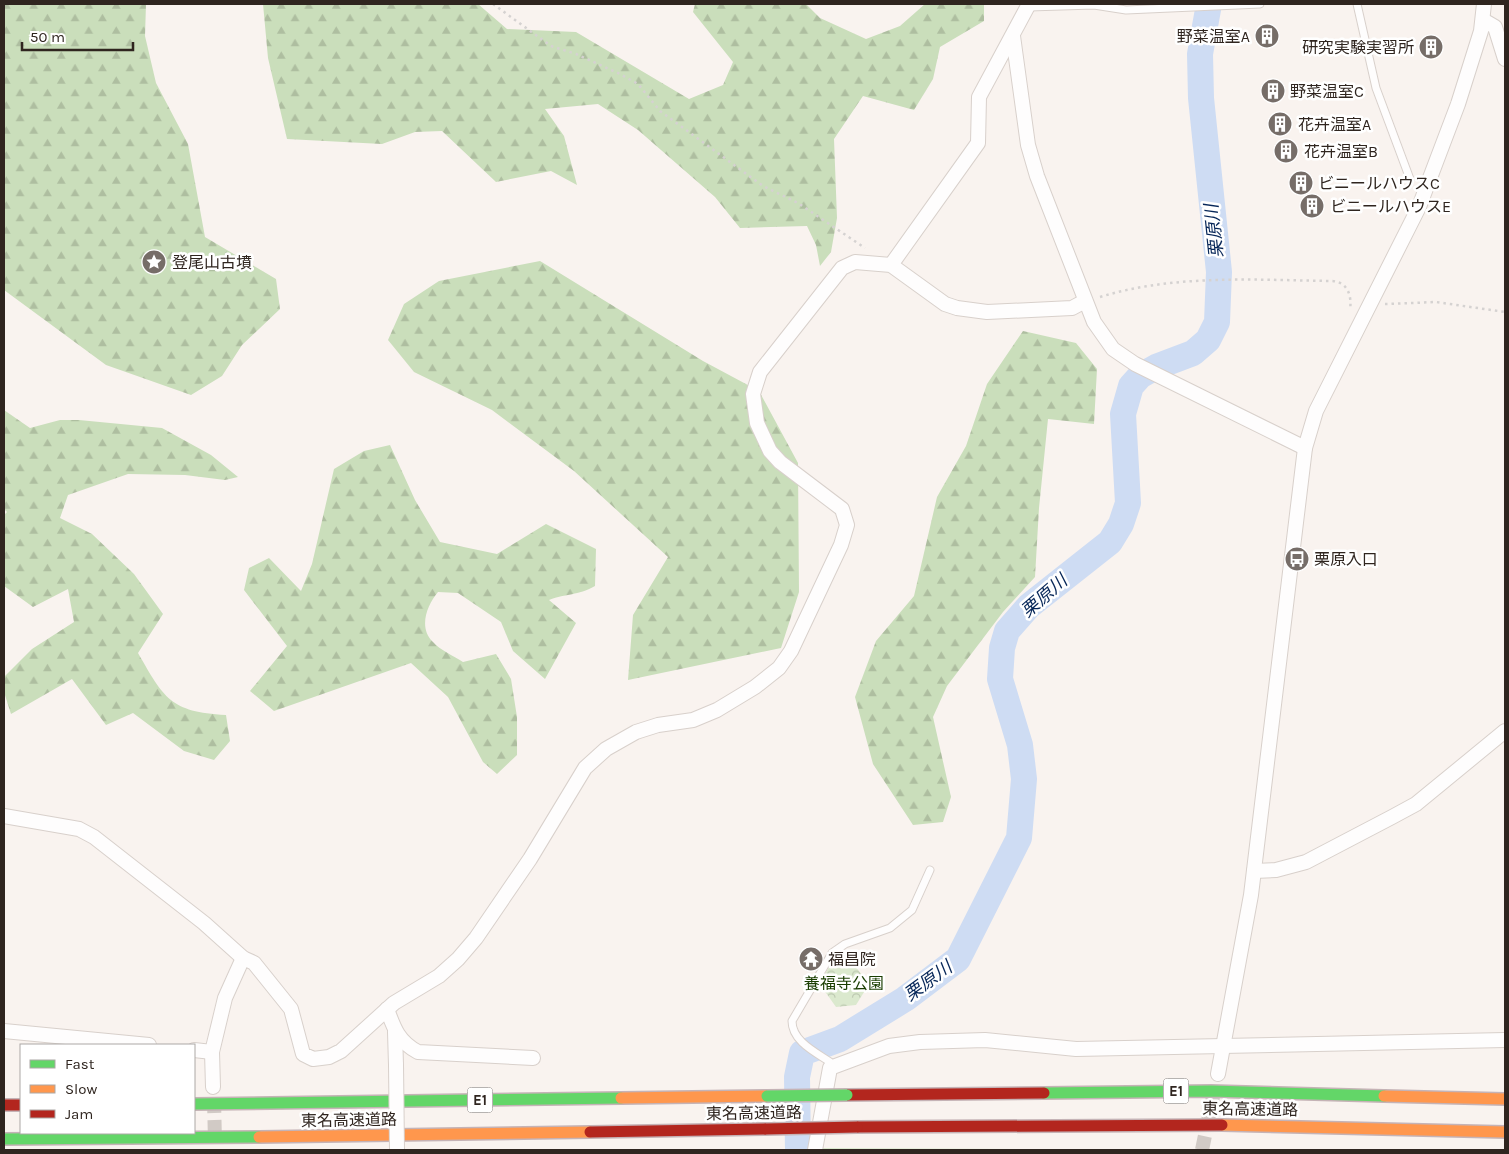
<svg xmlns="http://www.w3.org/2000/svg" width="1509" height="1154" font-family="Karla,'Noto Sans JP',sans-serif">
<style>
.forest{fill:url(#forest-firs)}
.park{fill:url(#park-crowns)}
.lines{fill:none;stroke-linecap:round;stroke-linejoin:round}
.river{stroke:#cedcf3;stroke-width:26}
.street-tunnel{stroke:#d1cac5;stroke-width:14;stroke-dasharray:14 7;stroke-linecap:butt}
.lane-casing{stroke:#d8d0cb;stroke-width:9}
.street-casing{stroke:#d8d0cb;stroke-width:16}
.fast-casing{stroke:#c5b3b6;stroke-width:14}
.slow-casing{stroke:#c5b3b6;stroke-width:14}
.jam-casing{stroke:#c5b3b6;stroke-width:14}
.path{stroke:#d5d2d1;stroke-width:2.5;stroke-dasharray:2.5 4;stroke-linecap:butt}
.lane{stroke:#fefdfd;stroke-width:7}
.street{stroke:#fefdfd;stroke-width:14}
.fast{stroke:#63d668;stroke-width:11}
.slow{stroke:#ff974d;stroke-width:11}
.jam{stroke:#b3261e;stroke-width:11}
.street-bridge-casing{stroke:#d8d0cb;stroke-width:16;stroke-linecap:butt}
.fast-bridge-casing{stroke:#c5b3b6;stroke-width:14;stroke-linecap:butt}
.jam-bridge-casing{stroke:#c5b3b6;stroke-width:14;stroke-linecap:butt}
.street-bridge{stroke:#fefdfd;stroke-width:14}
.fast-bridge{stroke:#63d668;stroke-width:11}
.jam-bridge{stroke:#b3261e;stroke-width:11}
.labels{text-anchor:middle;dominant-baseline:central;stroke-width:5;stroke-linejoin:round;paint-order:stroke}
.shield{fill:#fff;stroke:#6d6662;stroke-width:1}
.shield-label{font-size:15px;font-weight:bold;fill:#2f251f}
.poi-label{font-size:16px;fill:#2f251f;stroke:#fff;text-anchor:start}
.park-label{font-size:16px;fill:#193d00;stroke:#fff}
.street-label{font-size:16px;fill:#2f251f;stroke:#fff}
.water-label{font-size:18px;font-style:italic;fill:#062658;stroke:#fff}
</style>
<defs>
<pattern id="forest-firs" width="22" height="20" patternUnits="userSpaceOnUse" patternTransform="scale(1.25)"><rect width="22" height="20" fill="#cadebb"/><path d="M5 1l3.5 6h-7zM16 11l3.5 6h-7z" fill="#aebea0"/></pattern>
<pattern id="park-crowns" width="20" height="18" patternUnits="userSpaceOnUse" patternTransform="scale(1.25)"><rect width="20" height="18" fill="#dbe9ce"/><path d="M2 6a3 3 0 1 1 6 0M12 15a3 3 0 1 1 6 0" fill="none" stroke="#bcc8b0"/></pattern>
</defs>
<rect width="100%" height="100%" fill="#f9f3ef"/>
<g class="forest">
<polygon points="4,4 146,4 145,36 156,83 188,144 205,237 276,279 280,309 242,345 222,376 191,395 106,365 4,290"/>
<polygon points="263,4 478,4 507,29 576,32 689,99 723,85 733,62 693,12 695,4 806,4 820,18 866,39 900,26 925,4 984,4 984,21 940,47 933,79 914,110 863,96 834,139 837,218 831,252 820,266 816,245 807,226 740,228 715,197 638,130 598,104 545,109 564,136 577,185 551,171 496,182 442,131 415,132 382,144 287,139 268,58"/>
<polygon points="540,261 703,361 759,391 798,463 799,592 781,648 628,680 633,615 668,557 574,471 492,410 414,372 388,340 404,304 439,281"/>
<polygon points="1023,331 1076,343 1097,369 1094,424 1048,419 1039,508 1035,577 1003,612 947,686 933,717 951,797 943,822 913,825 873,764 855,697 876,641 914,596 937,497 966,446 987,384"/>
<path d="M 4,410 L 30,428 L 60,420 L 79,420 L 162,428 L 211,455 L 238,477 L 225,480 L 185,475 L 128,474 L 68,495 L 60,518 L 92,534 L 134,574 L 163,614 L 138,653 C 164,698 170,712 226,715 L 230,741 L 214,760 L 184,751 L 133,713 L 106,725 L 72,679 L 11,714 L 4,692 L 4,677 L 32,649 L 74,622 L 68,589 L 33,607 L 4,586 L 4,515 L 7,512 L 4,509 Z"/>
<path d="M 390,445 L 415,500 L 440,542 L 497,554 L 546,524 L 596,549 L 595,586 C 577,596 567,593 549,600 L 576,623 L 545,679 L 513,651 L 501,622 L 458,593 L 438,592 C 427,605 418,628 433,642 C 440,650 454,656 463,662 L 496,654 L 511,679 L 517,717 L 517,755 L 497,774 L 483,762 L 448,697 L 411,663 L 274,711 L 250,691 L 287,646 L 244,590 L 249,568 L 269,558 L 301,591 L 312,564 L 334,469 L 364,451 Z"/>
</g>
<g class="park">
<polygon points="845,953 869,984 856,1005 836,1007 819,983 835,958"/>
<polygon points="821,1148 1266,1150 821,1150"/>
</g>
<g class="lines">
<polyline class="river" points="798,1150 797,1077 802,1053 840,1039 905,999 958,959 1019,838 1024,779 1020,745 1000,679 1002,648 1007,631 1029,606 1110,542 1121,524 1128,503 1123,414 1131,386 1140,376 1156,367 1193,353 1208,340 1217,322 1219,272 1201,98 1200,54 1209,4"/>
<g class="street-tunnel">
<polyline points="214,1099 215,1142"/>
<polyline points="1202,1150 1215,1087"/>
</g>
<defs>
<g id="lane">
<polyline points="1357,4 1376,88 1410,179"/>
<polyline points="1029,7 1094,5 1126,10 1260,4"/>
<path d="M 830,1068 L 830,1062 C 815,1052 792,1041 792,1021 L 832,953 L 845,944 L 890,928 L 912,910 L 930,870"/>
</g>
<g id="street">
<polyline points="1483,20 1495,27 1505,59"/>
<polyline points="1013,36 1028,145 1037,176 1094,322 1113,349 1135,364 1305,448"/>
<polyline points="891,265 978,143 979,97 1029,4"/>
<polyline points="4,816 79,829 94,837 204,923 243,958 254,963 291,1009 303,1054 313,1059 329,1057 341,1051 394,1003 439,976 458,959 476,938 530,859 585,768 606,749 636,732 658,725 693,720 717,710 755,687 779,668 791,651 841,545 847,525 842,509 780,462 770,451 757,423 753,394 760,372 842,268 855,262 891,265 945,304 957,308 987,312 1072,308 1085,301"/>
<polyline points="1254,871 1276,870 1306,862 1392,817 1416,804 1505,731"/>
<path d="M 387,1009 C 394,1029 399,1042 418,1052 L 533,1058"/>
<polyline points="4,1031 149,1045"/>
<polyline points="395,1032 396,1065"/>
<polyline points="194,1050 212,1052"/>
<polyline points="1218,1074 1251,895 1305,448 1316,411 1419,207 1458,104 1481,31 1484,4"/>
<polyline points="213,1087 212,1052 225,998 243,958"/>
<polyline points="815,1150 830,1068 889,1046 920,1042 985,1040 1076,1049 1505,1040"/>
</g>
<g id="fast">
<polyline points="1044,1093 1211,1091 1384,1096"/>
<polyline points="194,1104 621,1098"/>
<polyline points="4,1139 259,1137"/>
</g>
<g id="slow">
<polyline points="1384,1096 1505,1099"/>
<polyline points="621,1098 767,1096"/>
<polyline points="1222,1125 1505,1132"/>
<polyline points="259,1137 590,1132"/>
</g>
<g id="jam">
<polyline points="847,1095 1044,1093"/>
<polyline points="4,1105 21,1105"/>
<polyline points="857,1127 1222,1125"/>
<polyline points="590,1132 766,1129"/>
</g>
</defs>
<use href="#lane" class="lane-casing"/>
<use href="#street" class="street-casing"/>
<use href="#fast" class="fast-casing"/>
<use href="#slow" class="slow-casing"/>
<use href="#jam" class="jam-casing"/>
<g class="path">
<polyline points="493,4 551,46 576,54 620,74 638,84 660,111 763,186 798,203 865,248"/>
<path d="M 1100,297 C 1175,274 1255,280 1332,281 C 1348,282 1352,296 1350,310"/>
<polyline points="1385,304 1436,302 1505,312"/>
</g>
<use href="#lane" class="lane"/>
<use href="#street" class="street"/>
<use href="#fast" class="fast"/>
<use href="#slow" class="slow"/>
<use href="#jam" class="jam"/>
<defs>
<polyline id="street-bridge" points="396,1065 397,1150"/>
<polyline id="fast-bridge" points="767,1096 847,1095"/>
<polyline id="jam-bridge" points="766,1129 857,1127"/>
</defs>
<use href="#street-bridge" class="street-bridge-casing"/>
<use href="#fast-bridge" class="fast-bridge-casing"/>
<use href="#jam-bridge" class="jam-bridge-casing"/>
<use href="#street-bridge" class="street-bridge"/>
<use href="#fast-bridge" class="fast-bridge"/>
<use href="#jam-bridge" class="jam-bridge"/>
</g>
<defs>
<symbol id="building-disc" viewBox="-11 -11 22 22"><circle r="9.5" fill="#766d68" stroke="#fff"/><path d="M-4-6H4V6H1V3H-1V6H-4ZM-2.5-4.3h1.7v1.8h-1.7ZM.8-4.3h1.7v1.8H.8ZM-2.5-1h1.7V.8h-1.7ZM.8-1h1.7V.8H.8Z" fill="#fff"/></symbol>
<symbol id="sight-disc" viewBox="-11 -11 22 22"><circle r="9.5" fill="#766d68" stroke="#fff"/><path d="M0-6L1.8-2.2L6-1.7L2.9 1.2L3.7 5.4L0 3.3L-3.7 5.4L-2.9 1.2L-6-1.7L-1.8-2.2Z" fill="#fff"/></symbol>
<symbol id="bus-disc" viewBox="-11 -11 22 22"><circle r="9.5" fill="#766d68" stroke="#fff"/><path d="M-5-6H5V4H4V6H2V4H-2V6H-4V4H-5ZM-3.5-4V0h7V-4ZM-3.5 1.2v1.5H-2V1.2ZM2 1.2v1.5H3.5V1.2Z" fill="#fff"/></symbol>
<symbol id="temple-disc" viewBox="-11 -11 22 22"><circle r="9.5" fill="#766d68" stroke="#fff"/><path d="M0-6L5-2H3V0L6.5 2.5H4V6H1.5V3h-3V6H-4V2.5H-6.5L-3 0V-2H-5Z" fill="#fff"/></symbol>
</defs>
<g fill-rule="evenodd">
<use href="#building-disc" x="1253" y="22" width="28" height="28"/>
<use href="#building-disc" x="1417" y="33" width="28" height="28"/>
<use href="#building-disc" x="1259" y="77" width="28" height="28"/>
<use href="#building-disc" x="1266" y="110" width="28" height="28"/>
<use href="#building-disc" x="1272" y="137" width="28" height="28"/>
<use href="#building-disc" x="1287" y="169" width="28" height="28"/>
<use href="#building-disc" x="1298" y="192" width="28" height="28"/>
<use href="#sight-disc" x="140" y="248" width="28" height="28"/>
<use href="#bus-disc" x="1283" y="545" width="28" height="28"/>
<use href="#temple-disc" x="797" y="945" width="28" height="28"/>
</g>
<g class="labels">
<g class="shield">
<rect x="1163.5" y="1078.5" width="25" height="25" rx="4"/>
<rect x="467.5" y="1087.5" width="25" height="25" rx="4"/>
</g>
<g class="shield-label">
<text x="1176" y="1091">E1</text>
<text x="480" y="1100">E1</text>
</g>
<g class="poi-label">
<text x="1250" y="36" text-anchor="end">野菜温室A</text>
<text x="1414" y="47" text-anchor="end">研究実験実習所</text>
<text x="1290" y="91">野菜温室C</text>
<text x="1298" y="124">花卉温室A</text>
<text x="1304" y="151">花卉温室B</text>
<text x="1318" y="183">ビニールハウスC</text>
<text x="1330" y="206">ビニールハウスE</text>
<text x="172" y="262">登尾山古墳</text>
<text x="1314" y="559">栗原入口</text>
<text x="828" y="959">福昌院</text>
</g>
<g class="park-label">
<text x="844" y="983">養福寺公園</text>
</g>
<g class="street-label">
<text transform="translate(1250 1109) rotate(1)">東名高速道路</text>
<text transform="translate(754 1113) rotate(-1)">東名高速道路</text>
<text transform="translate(349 1120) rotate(-1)">東名高速道路</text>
</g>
<g class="water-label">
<text transform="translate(1214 231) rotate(-96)">栗原川</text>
<text transform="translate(1044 596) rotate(-41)">栗原川</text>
<text transform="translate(928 981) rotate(-36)">栗原川</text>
</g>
</g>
<rect width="1509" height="1154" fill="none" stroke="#2f251f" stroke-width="10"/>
<rect x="20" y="1044" width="175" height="90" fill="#ffffff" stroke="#aca8a5"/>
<rect x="30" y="1060" width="25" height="8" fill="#63d668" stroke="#aca8a5"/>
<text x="65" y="1069" font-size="15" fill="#2f251f">Fast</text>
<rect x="30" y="1085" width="25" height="8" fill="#ff974d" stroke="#aca8a5"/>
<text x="65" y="1094" font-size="15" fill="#2f251f">Slow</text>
<rect x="30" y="1110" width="25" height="8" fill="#b3261e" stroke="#aca8a5"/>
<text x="65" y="1119" font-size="15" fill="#2f251f">Jam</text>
<path d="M22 42v8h111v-8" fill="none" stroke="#2f251f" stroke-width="2.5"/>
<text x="30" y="42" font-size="15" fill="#2f251f" stroke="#ffffff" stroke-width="4" paint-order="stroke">50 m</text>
</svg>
